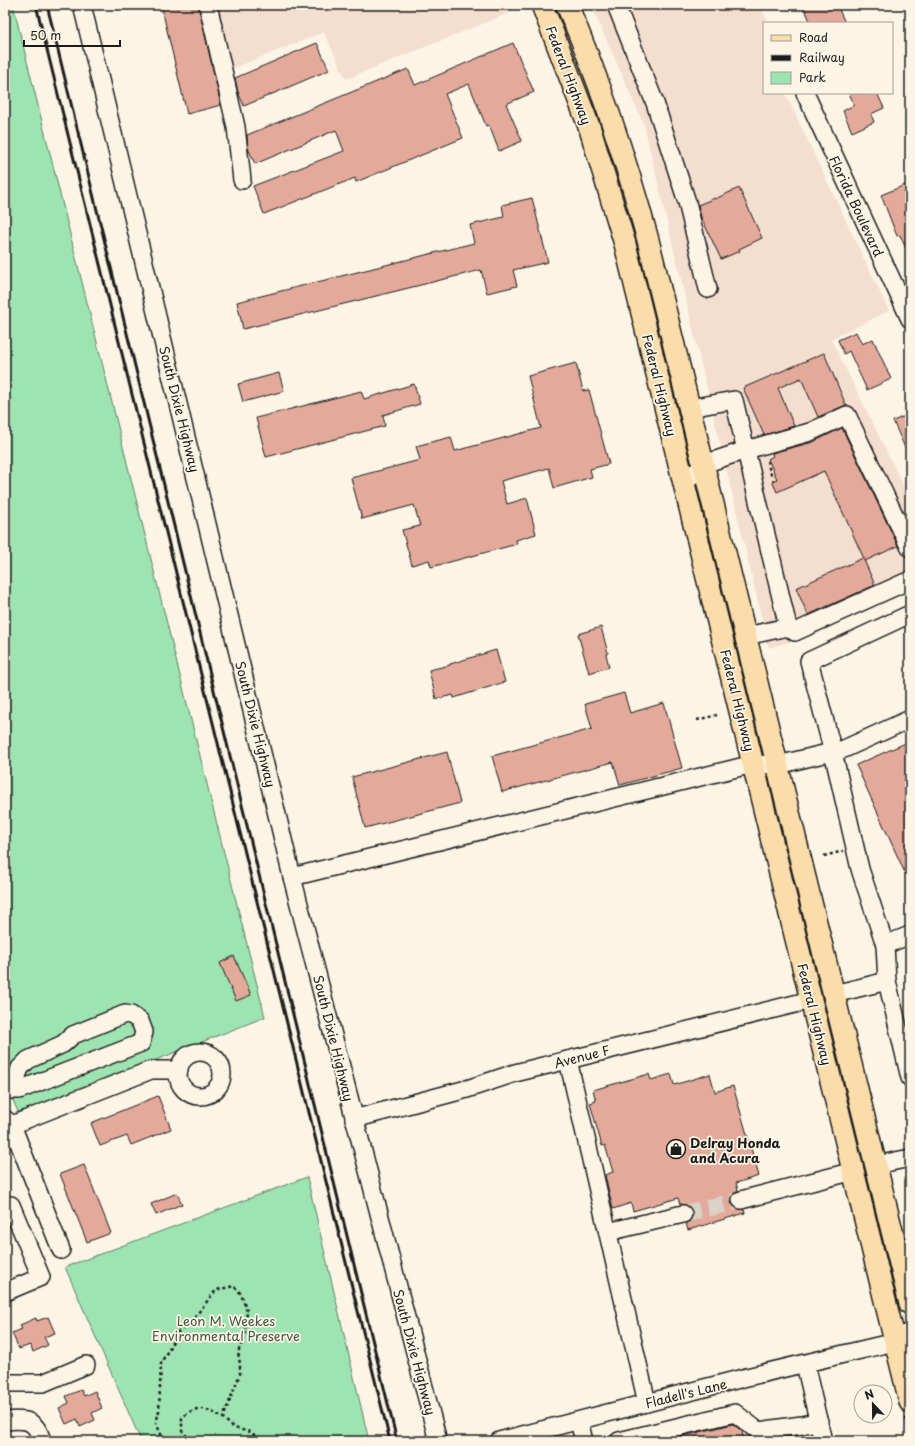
<svg xmlns="http://www.w3.org/2000/svg" width="915" height="1446" font-family="'Playpen Sans',sans-serif">
<style>
.built{fill:#f4decf}
.green{fill:#9de4b2;stroke:#5c8067}
.building{fill:#e3aa9c;stroke:#1c1c1c}
.lines{fill:none;stroke-linecap:round;stroke-linejoin:round}
.minor-tunnel{stroke:#dad4c7;stroke-width:17;stroke-dasharray:17 8;stroke-linecap:butt}
.minor-casing{stroke:#1c1c1c;stroke-width:20}
.major-casing{stroke:#1c1c1c;stroke-width:24}
.path{stroke:#1c1c1c;stroke-width:2.5;stroke-dasharray:3 3;stroke-linecap:butt}
.minor{stroke:#fcf5e5;stroke-width:17}
.major{stroke:#faddab;stroke-width:21}
.rail{stroke:#1c1c1c;stroke-width:3}
.labels{text-anchor:middle;dominant-baseline:central;stroke-width:3.5;stroke-linejoin:round;paint-order:stroke}
.street-label{font-size:13px;fill:#1c1c1c;stroke:#fcf5e5}
.poi-label{font-size:13px;font-weight:bold;fill:#1c1c1c;stroke:#fcf5e5;text-anchor:start}
.park-label{font-size:13px;fill:#435849;stroke:#fcf5e5}
</style>
<rect width="100%" height="100%" fill="#fcf5e5"/>
<filter id="ink" filterUnits="userSpaceOnUse"><feTurbulence type="fractalNoise" baseFrequency=".025" numOctaves="2"/><feDisplacementMap in="SourceGraphic" scale="8" xChannelSelector="R" yChannelSelector="G"/><feConvolveMatrix kernelMatrix="1 2 1 2 8 2 1 2 1" color-interpolation-filters="sRGB"/></filter>
<g filter="url(#ink)">
<g class="built">
<polygon points="212,5 509,5 512,12 346,79 324,32 227,71"/>
<polygon points="591,5 760,5 768,23 764,23 764,93 785,93 889,311 831,339 910,499 910,589 812,635 769,648 644,125"/>
</g>
<g class="green">
<polygon points="5,5 13,5 265,1017 19,1114 5,1082"/>
<polygon points="307,1177 369,1441 141,1441 65,1267"/>
</g>
<g class="building">
<polygon points="161,5 198,5 221,105 187,114"/>
<polygon points="803,5 837,5 845,23 811,23"/>
<polygon points="317,43 329,70 244,106 238,92 235,78"/>
<polygon points="513,43 534,92 506,104 522,141 499,151 489,125 486,126 469,84 445,94 463,138 356,182 355,178 264,214 253,186 344,151 336,130 255,164 248,148 247,135 408,69 415,85"/>
<polygon points="849,93 877,93 884,108 871,114 874,122 852,132 843,111 854,105"/>
<polygon points="910,183 910,258 900,235 897,236 881,195"/>
<polygon points="739,188 762,238 739,249 740,251 721,259 701,217 698,205 715,198 715,199"/>
<polygon points="532,198 548,262 513,270 517,286 487,293 481,270 243,329 237,302 474,243 470,225 504,217 502,205"/>
<polygon points="856,332 862,344 873,339 891,379 867,390 849,351 844,354 838,340"/>
<polygon points="824,353 846,405 818,417 801,378 778,388 794,426 764,435 743,388"/>
<polygon points="576,363 583,391 589,390 609,464 590,469 592,477 554,488 549,468 501,481 507,504 527,498 536,534 516,540 517,544 431,567 429,560 412,565 402,530 420,526 414,505 362,519 351,478 420,460 416,446 451,437 455,451 541,428 528,376"/>
<polygon points="279,373 284,391 243,402 238,384"/>
<polygon points="414,384 420,404 383,415 385,426 266,457 256,418 361,391 364,399"/>
<polygon points="910,414 910,459 893,421"/>
<polygon points="842,428 898,546 865,561 824,471 777,492 772,481 777,479 768,459 773,456 772,453 813,442"/>
<polygon points="863,558 875,585 808,615 796,588"/>
<polygon points="601,627 608,653 606,654 609,667 589,673 578,634"/>
<polygon points="496,650 505,682 454,698 453,695 436,699 429,670 450,665 450,664"/>
<polygon points="624,693 630,713 664,703 682,768 620,785 613,762 502,792 492,756 592,729 585,704"/>
<polygon points="910,741 910,884 856,765"/>
<polygon points="447,752 460,803 365,828 352,777"/>
<polygon points="234,956 251,995 236,1001 220,963"/>
<polygon points="649,1074 651,1080 671,1074 674,1085 710,1074 715,1092 733,1086 759,1176 736,1183 738,1190 734,1193 732,1197 731,1203 734,1207 738,1209 744,1210 745,1213 688,1230 686,1223 690,1221 692,1217 693,1211 690,1207 686,1205 680,1204 678,1198 633,1211 631,1203 613,1209 605,1175 613,1172 605,1145 602,1146 590,1103 596,1101 593,1090"/>
<polygon points="158,1096 171,1129 131,1145 127,1136 100,1146 91,1123"/>
<polygon points="84,1165 111,1233 87,1242 60,1174"/>
<polygon points="177,1193 182,1204 156,1215 151,1204"/>
<polygon points="48,1317 55,1333 44,1337 48,1345 33,1352 30,1345 19,1349 12,1333 22,1329 20,1325 36,1318 37,1321"/>
<polygon points="81,1390 84,1396 95,1391 102,1408 92,1413 95,1420 80,1427 77,1419 66,1424 59,1408 69,1403 66,1396"/>
<polygon points="733,1424 742,1431 744,1441 662,1441"/>
</g>
<g class="lines">
<polyline class="minor-tunnel" points="683,1214 741,1200"/>
<defs>
<g id="minor">
<polyline points="82,5 292,877 438,1441"/>
<polyline points="208,5 236,127 242,180"/>
<polyline points="616,5 655,103 687,202 708,289"/>
<polyline points="805,93 910,319"/>
<polyline points="690,408 734,400 788,627 746,636"/>
<polyline points="684,484 704,464 746,450 810,432 847,415 910,548"/>
<polyline points="910,614 809,661 833,752 860,869 885,945 910,935"/>
<polyline points="788,627 795,632 910,580"/>
<polyline points="292,877 745,766 753,764 778,765 844,749 910,719"/>
<polyline points="885,945 887,981 910,1078"/>
<polyline points="834,994 887,981"/>
<circle cx="200" cy="1074" r="22"/>
<polyline points="568,1060 647,1403"/>
<polyline points="5,1090 19,1090 141,1043 144,1032 140,1021 131,1015 125,1014 73,1035 63,1044 28,1060 20,1068 12,1090"/>
<polyline points="5,1119 12,1125 61,1250"/>
<polyline points="354,1119 467,1089 515,1073 811,1000"/>
<polyline points="12,1125 151,1070 179,1070"/>
<polyline points="876,1165 910,1158"/>
<polyline points="741,1200 854,1171"/>
<polyline points="5,1208 11,1205 41,1277 5,1292"/>
<polyline points="608,1232 683,1214"/>
<polyline points="805,1364 823,1441"/>
<polyline points="5,1383 43,1383 86,1365"/>
<path d="M 5,1421 C 25,1419 36,1419 42,1441"/>
<polyline points="579,1421 584,1441"/>
<polyline points="499,1441 747,1377 886,1344 910,1332"/>
<polyline points="619,1441 735,1413 758,1431 802,1425 819,1421"/>
</g>
<g id="major">
<polyline points="542,5 590,129 625,244 910,1402"/>
<path d="M 567,5 C 600,81 626,160 648,240 L 910,1304"/>
</g>
</defs>
<use href="#minor" class="minor-casing"/>
<use href="#major" class="major-casing"/>
<g class="path">
<polyline points="767,461 772,478"/>
<polyline points="697,720 717,715"/>
<polyline points="824,856 843,851"/>
<polyline points="906,1418 910,1435"/>
<polyline points="164,1441 156,1423 159,1411 161,1363 178,1332 191,1322 216,1290 234,1286 241,1294 247,1311 245,1336 238,1352 240,1364 240,1374 223,1418 234,1428 250,1432 263,1441"/>
<path d="M 191,1441 L 182,1431 L 182,1418 C 197,1403 207,1409 223,1418"/>
</g>
<use href="#minor" class="minor"/>
<use href="#major" class="major"/>
<g class="rail">
<polyline points="36,5 390,1441"/>
<polyline points="47,5 397,1441"/>
</g>
</g>
</g>
<defs>
<symbol id="shop-ring" viewBox="-11 -11 22 22"><circle r="9.5" fill="#fcf5e5" stroke="#1c1c1c" stroke-width="1.5"/><path d="M-5-2.5h2.3a2.7 3.5 0 0 1 5.4 0H5L5.5 6h-11ZM-1.5-2.5h3a1.5 2.3 0 0 0-3 0Z" fill="#1c1c1c"/></symbol>
</defs>
<g fill-rule="evenodd">
<use href="#shop-ring" x="665" y="1138" width="22" height="22"/>
</g>
<g class="labels">
<g class="street-label">
<text transform="translate(569 75) rotate(69)">Federal Highway</text>
<text transform="translate(857 206) rotate(65)">Florida Boulevard</text>
<text transform="translate(660 385) rotate(76)">Federal Highway</text>
<text transform="translate(180 409) rotate(76)">South Dixie Highway</text>
<text transform="translate(738 700) rotate(76)">Federal Highway</text>
<text transform="translate(256 724) rotate(76)">South Dixie Highway</text>
<text transform="translate(815 1014) rotate(76)">Federal Highway</text>
<text transform="translate(334 1038) rotate(76)">South Dixie Highway</text>
<text transform="translate(582 1056) rotate(-14)">Avenue F</text>
<text transform="translate(415 1352) rotate(75)">South Dixie Highway</text>
<text transform="translate(686 1393) rotate(-14)">Fladell's Lane</text>
</g>
<g class="poi-label">
<text x="690" y="1142">Delray Honda<tspan x="690" dy="15">and Acura</tspan></text>
</g>
<g class="park-label">
<text x="226" y="1320">Leon M. Weekes<tspan x="226" dy="15">Environmental Preserve</tspan></text>
</g>
</g>
<rect width="915" height="1446" fill="none" stroke="#fcf5e5" stroke-width="20"/>
<rect x="10" y="10" width="895" height="1426" fill="none" stroke="#1c1c1c" stroke-width="1.5" filter="url(#ink)"/>
<rect x="763" y="22" width="130" height="72" fill="#fcf5e5" stroke="#a29e95"/>
<rect x="771" y="35" width="20" height="6" fill="#faddab" stroke="#a29e95"/>
<text x="799" y="42" font-size="12" fill="#1c1c1c">Road</text>
<rect x="771" y="55" width="20" height="6" fill="#1c1c1c" stroke="#a29e95"/>
<text x="799" y="62" font-size="12" fill="#1c1c1c">Railway</text>
<rect x="771" y="72" width="20" height="12" fill="#9de4b2" stroke="#a29e95"/>
<text x="799" y="82" font-size="12" fill="#1c1c1c">Park</text>
<g transform="translate(873 1404) rotate(338)"><circle r="19" fill="#fcf5e5" stroke="#a29e95"/>
<path d="M0-3L7 15L0 10L-7 15Z" fill="#1c1c1c"/>
<text y="-6" font-size="11" font-weight="bold" text-anchor="middle" fill="#1c1c1c">N</text>
</g>
<path d="M24 40v6h96v-6" fill="none" stroke="#1c1c1c" stroke-width="2"/>
<text x="30" y="40" font-size="12" fill="#1c1c1c" stroke="#fcf5e5" stroke-width="3" paint-order="stroke">50 m</text>
</svg>
